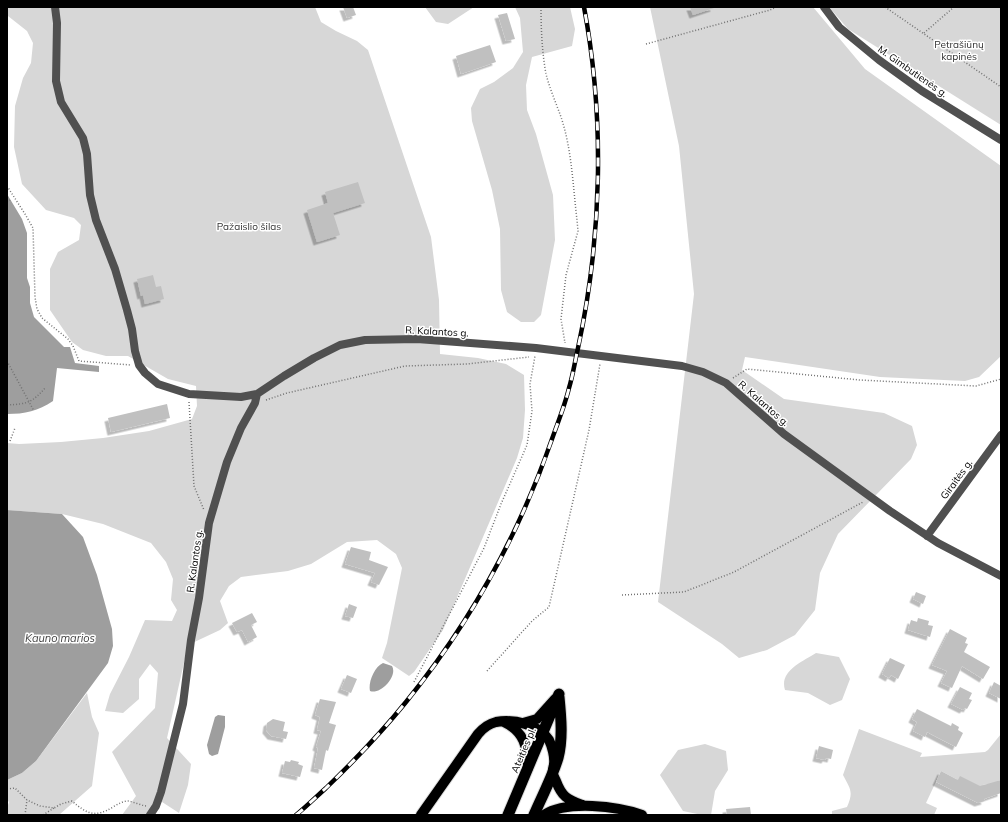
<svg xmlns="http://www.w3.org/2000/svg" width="1008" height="822" font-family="Mulish,sans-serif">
<defs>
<filter id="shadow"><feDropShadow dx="-3.5" dy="3.5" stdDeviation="0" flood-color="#0004"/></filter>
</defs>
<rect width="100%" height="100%" fill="#fff"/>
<path fill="#d7d7d7" d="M7 7H315L321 22 336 31 357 41 368 50 431 237 439 300 440 354 478 358 506 364 524 375 525 410 523 438 517 458 443 630 414 672 409 676 382 658 387 643 402 568 396 554 377 540 347 542 311 564 288 571 241 577 229 586 220 601 228 623 220 630 188 645 167 738 191 764 188 785 179 813 159 800 155 815H122L136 796 112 752 155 708 158 673 150 664 139 679V699L123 713 105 711 110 694 129 657 145 620 172 621 177 610 171 600 173 579 166 562 151 543 103 524 62 514 7 510V443L19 444 61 442 103 438 149 431 192 419 197 406 196 386 168 379 128 356H106L83 350 72 342 50 310V269L58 252 79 240 81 225 74 218 46 210 22 184 14 147 15 106 23 78 31 63 33 43 27 31 8 16Z
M425 7H474L448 24 436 22Z
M515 7H570L575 29 572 46 532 57 526 85 527 110 536 134 553 195 555 240 541 315 534 322H521L507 312 501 290 500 229 492 190 472 121 471 108 480 89 494 82 513 68 523 52 520 18Z
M650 7H813L865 69 1001 166V356L979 377 965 381 880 377 745 357 742 370 784 399 884 413 912 426 917 445 911 459 838 534 820 573 815 610 795 635 767 650 739 658 722 644 658 602 694 294 679 146Z
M829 7H1001V125L848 29Z
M816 653 839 657 850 679 842 700 830 705 808 693 785 690C779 671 802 662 816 653Z
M87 693 92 717 99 733 92 786 59 815H7V808L9 802 7 800V780L22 773 36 761Z
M859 729 922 753 920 757 985 752 988 750 1001 734V780L998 781V782L989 785 988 784 983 785 984 788 958 780 941 771 926 803 937 808 934 815H832V811L847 807C854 791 850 789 843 775Z
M705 744 726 751 728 770 715 791 711 815H702L683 811 660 775 678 750Z"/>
<path fill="#9e9e9e" d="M7 194 22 219 27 233V278L30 287V303L34 317 64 347H70L75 363 99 366V372L57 368 53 401C38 411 25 414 7 414Z
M7 510 62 514 83 537 97 575 112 629 113 646 108 663 36 761 22 773 7 780Z
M383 663 392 666C398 676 381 695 370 691 368 683 374 667 383 663Z
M218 715 225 716V727L218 754 212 756 209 754 207 745 215 717Z"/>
<path fill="#c0c0c0" filter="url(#shadow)" d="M343 7H353L356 15 347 18Z
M690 7H714V8L693 15Z
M507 13 515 39 506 41 498 15Z
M490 45 496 62 461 74 456 56Z
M358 182 365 203 333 213 340 235 317 242 307 210 328 203 325 192Z
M153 275 156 287 161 286 164 299 145 304 143 295 141 296 137 279Z
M167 404 170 418 111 432 108 418Z
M351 547 371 552 369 560 388 567 379 585 371 582 375 573 345 564Z
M916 592 926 596 923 604 913 599Z
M349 604 357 607 353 618 345 616Z
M252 613 257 622 251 625 257 637 248 642 242 630 237 632 232 623Z
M918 618 929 621 928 625 933 626 930 637 908 630 911 620 917 622Z
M950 629 967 638 965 643 968 644 964 652 990 667 983 679 962 666 952 688 941 683 947 671 932 665Z
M890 658 905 665 898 679 891 675 889 678 882 674Z
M347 675 357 679 351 693 341 689Z
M994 682 1001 686V699L989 693Z
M960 687 972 693 969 699 972 700 967 709 965 708 963 710 951 704Z
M320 699 336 702 329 723 336 725 328 751 326 750 322 770 314 768 318 748 316 747 321 731 317 730 320 717 315 715Z
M917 709 951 726 952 723 959 727 958 730 963 733 956 747 927 732 925 737 913 731 917 722 912 719Z
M273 719 285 722 283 731 288 732 286 739 271 736 266 730 267 723Z
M819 746 833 750 831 759 826 758 825 760 816 758Z
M291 760 299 762 298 764 303 766 300 777 282 773 285 761 290 762Z
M941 771 958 780 960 776 980 786 1001 780V793L984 799 985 801 978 803 936 782Z
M750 807 751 815H727L726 809Z"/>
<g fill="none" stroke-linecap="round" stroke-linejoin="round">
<defs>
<path id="primary" d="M504 722C525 732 527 747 528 768
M523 723 537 719 555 699
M421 815 478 734C483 728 488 724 496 722 513 719 539 724 549 740 552 746 555 757 554 764 554 766 552 770 553 773 553 775 555 779 556 781 562 797 567 799 582 805
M544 815C567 800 617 806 642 815"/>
<path id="trunk" d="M508 815 559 694
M534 815C542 796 552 778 558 758 563 739 561 717 559 697"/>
</defs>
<use href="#primary" stroke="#dbdbdb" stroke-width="12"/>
<use href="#trunk" stroke="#dbdbdb" stroke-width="13"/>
<path stroke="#727272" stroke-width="1.5" stroke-dasharray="1 2" stroke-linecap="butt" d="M541 7C541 29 542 52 546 74 550 90 557 105 562 120 572 152 573 187 577 220L578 231 566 275 561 319 565 343
M885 7 1001 87
M924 33 954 7
M646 44 770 10 776 7
M7 118H8
M7 186 25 214 33 228 35 297 37 309 42 318 68 339 73 346 79 361 131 365
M7 202 10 200
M7 361 34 411
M733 378 747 369 860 380 976 386 1001 379
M266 400 287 393 405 366 467 364 529 357
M189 402 194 486 204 510
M7 405C27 404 32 403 46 387
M7 441H10L15 428
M622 595 684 592 734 572 863 502
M487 671 532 621 549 607 589 430 600 364
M414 682 484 548 501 504 527 445 532 411 530 384 535 356
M7 789 15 788 27 800 40 806 54 808 61 804 72 801C87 814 95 818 113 807 118 804 123 801 128 801 134 802 140 805 146 806
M25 815 27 800
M43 815 54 808"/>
<path stroke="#505050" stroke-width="8" d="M55 7 57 23 56 81 61 102 83 138 87 154 90 195 96 220 115 269 127 310 132 329 135 351 139 365 145 373 158 384 189 394 241 397 257 394 284 376 314 358 340 345 365 340 417 339 536 348 682 366 703 372 726 383 784 434 890 511 938 543 1001 576
M824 7 839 27 879 60 922 91 1001 140
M927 536 1001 435
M150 815 156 806 161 792 183 704 191 640 199 598 209 523 227 462 241 428 255 403 257 394"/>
<use href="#primary" stroke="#000" stroke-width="10"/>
<use href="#trunk" stroke="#000" stroke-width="11"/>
<defs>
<path id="rail" d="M296 815C306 807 316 797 326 788 354 761 381 733 406 702 471 622 518 537 552 439 558 422 565 405 569 388 573 375 575 361 578 348 602 237 605 119 584 7"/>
</defs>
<use href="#rail" stroke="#000" stroke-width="4.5"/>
<use href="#rail" stroke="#fff" stroke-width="3" stroke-dasharray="9" stroke-linecap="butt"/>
</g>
<g text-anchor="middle" stroke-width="3" stroke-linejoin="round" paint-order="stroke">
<g font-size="10" fill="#2e2e2e" stroke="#fff">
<text x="959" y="48">Petrašiūnų<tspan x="959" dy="12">kapinės</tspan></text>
<text x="249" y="230">Pažaislio šilas</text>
</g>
<g font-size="10" fill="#000" stroke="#fff">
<text transform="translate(913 71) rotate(35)" y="4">M. Gimbutienės g.</text>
<text transform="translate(437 331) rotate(3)" y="4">R. Kalantos g.</text>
<text transform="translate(764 403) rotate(41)" y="4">R. Kalantos g.</text>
<text transform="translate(956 479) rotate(-54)" y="4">Giraitės g.</text>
<text transform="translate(194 561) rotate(-82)" y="4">R. Kalantos g.</text>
<text transform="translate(523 750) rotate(-67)" y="4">Ateities pl.</text>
</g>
<g font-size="11" font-style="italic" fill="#3f3f3f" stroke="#fff">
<text x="60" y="642">Kauno marios</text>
</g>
</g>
<rect width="1008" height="822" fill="none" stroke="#000000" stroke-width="16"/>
</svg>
